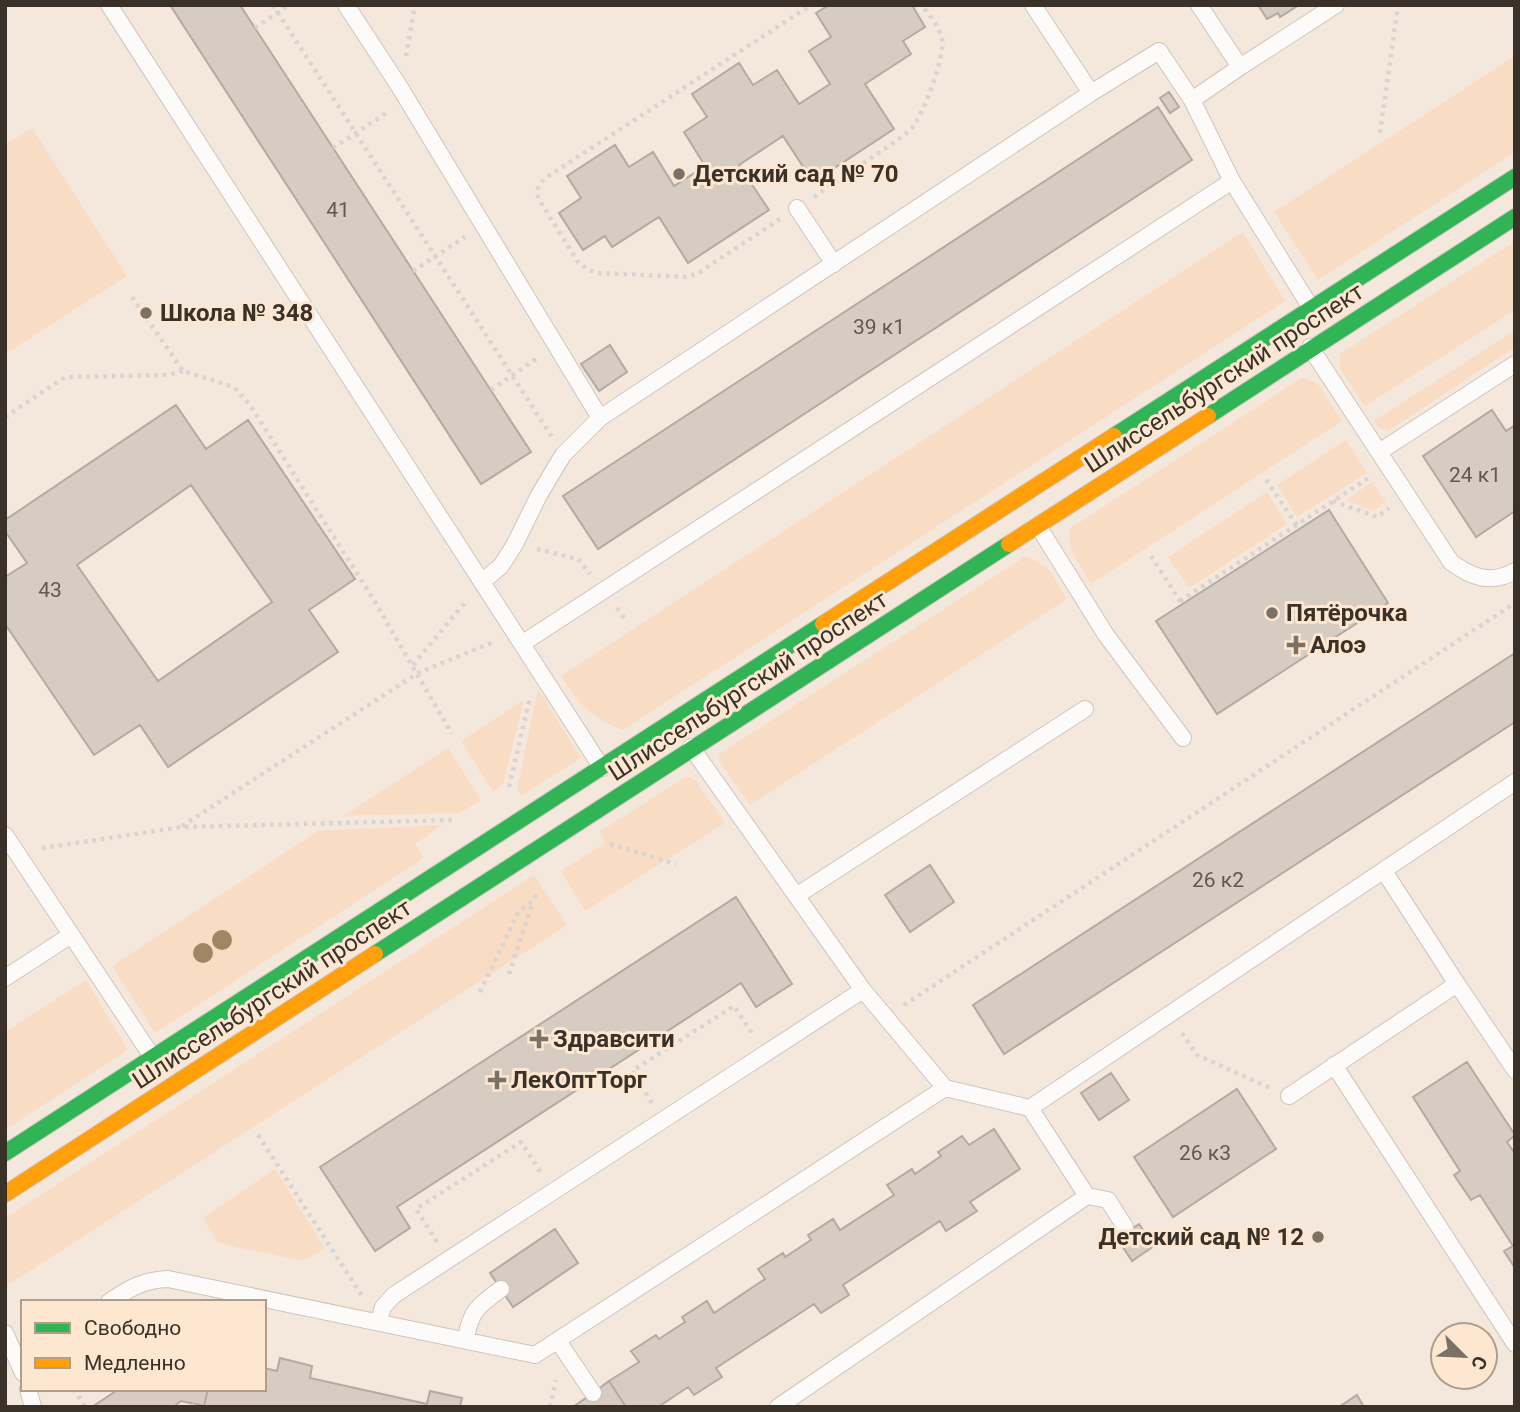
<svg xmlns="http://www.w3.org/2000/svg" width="1520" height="1412" font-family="Roboto,sans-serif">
<rect width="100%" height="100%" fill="#f4e7dc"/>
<path fill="#f8ddc4" d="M1515 56V152L1318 280 1274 212Z
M32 128 127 276 5 354V145Z
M1243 232 1285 301 623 730C591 718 579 705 561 676Z
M1515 241V310L1365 406 1340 369V354Z
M1515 330V347L1388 431 1378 427 1374 421Z
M1303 377 1318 384 1342 421 1091 584 1071 551 1069 529Z
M1346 440 1367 473 1297 517 1277 485Z
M1372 482 1386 502 1373 511 1346 500Z
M1267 492 1287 524 1189 588 1168 557Z
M1026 556 1047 567 1067 599 750 805 721 764 719 754Z
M538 689 581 758 521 796 517 788Z
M524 700 503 784 493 792 461 741Z
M448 748 481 800 460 813 343 816Z
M687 776 696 781 725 823 585 911 561 871 605 843 599 832Z
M442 825 415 844 424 858 155 1033 112 966 318 831Z
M534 875 567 925 5 1287V1218Z
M86 980 128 1050 5 1130V1032Z
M275 1169 325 1248 304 1261 218 1243 203 1218Z"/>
<path fill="#d6ccc2" stroke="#b4aaa2" stroke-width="2" fill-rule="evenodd" d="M170 5H240L531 452 481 484Z
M829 5H912L925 27 903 41 911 54 865 84 894 129 813 182 783 136 739 165 769 210 688 263 659 217 612 247 605 236 583 250 559 213 581 198 567 176 615 145 629 167 653 152 674 186 705 166 684 132 707 117 692 94 739 63 753 85 777 70 799 104 830 84 809 51 831 37 816 13Z
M1258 5H1299L1280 17 1278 13 1267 19Z
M1169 92 1179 107 1170 113 1160 98Z
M1158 107 1192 160 598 549 563 496Z
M610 345 627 372 599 391 581 364Z
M176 405 206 449 248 420 355 579 309 610 338 652 168 767 140 725 94 755 5 624V577L27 563 5 531V520ZM191 485 272 602 158 681 77 565Z
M1492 410 1506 431 1515 425V511L1476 537 1423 456Z
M1329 510 1388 603 1217 714 1156 621Z
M1515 653V722L1004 1054 973 1005Z
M930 865 954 902 910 932 885 895Z
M736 897 792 984 756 1007 741 983 726 993 397 1207 410 1228 375 1251 320 1167Z
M1467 1062 1515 1135 1507 1142 1515 1154V1268L1504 1251 1513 1246 1480 1195 1471 1200 1454 1175 1460 1171 1413 1097Z
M1111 1073 1129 1100 1099 1120 1081 1093Z
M1237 1089 1276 1149 1173 1217 1134 1157Z
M994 1129 1020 1169 970 1202 977 1211 946 1231 940 1221 843 1285 849 1295 821 1313 814 1304 716 1368 722 1377 694 1395 688 1387 658 1407H626L609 1381 639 1362 631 1351 656 1335 659 1339 685 1322 682 1317 707 1301 714 1313 765 1279 758 1269 783 1253 785 1257 811 1240 808 1235 833 1219 840 1230 894 1195 887 1185 912 1169 915 1174 941 1156 938 1152 962 1136 969 1145Z
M1139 1224 1154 1246 1132 1261 1117 1238Z
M555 1229 578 1263 513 1307 490 1273Z
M280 1358 312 1366 310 1378 427 1404 430 1391 462 1398 460 1407 204 1406 208 1389H264V1368L277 1371Z
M609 1381 626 1407H573L593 1393Z
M119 1389H208L204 1406 181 1401 173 1407H92Z
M1357 1395 1364 1407H1339Z"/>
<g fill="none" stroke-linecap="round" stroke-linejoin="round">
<defs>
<path id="lane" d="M109 5 602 768
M346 5 399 86 600 418 563 455 539 495 515 544 501 566 483 581
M1033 5 1091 93
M1199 5 1240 67 1336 5
M1240 67 1192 100 1232 181 1313 311
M797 208 834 264
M1310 347 1451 562C1471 577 1491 585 1515 571
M600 418 1091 93 1159 51 1192 100
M1379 452 1515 364
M1038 526 1106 635 1183 738
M523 643 1232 181
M691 747 863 990 945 1088 1030 1108 1515 782
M5 835 153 1058
M796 896 1085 709
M5 978 71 935
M1457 984 1515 1070
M1334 1065 1515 1344
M1289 1096 1457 984 1384 871
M1087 1196 1108 1200 1125 1227
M109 1302C130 1288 143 1280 168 1279L535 1355 945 1088
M379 1321 383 1307 394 1295 863 990
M5 1333 23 1373
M466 1339C470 1311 479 1305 501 1289
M558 1341 593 1393
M28 1389 33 1407
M778 1407 1087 1196 1030 1108"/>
<path id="fast" d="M1208 416 1515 217
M1114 436 1515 177
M375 954 1009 544
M5 1153 823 624"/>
<path id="slow" d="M1009 544 1208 416
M823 624 1114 436
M5 1194 375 954"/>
</defs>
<use href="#lane" stroke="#cfc5bc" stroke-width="18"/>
<use href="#fast" stroke="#cfc5bc" stroke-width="18"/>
<use href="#slow" stroke="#cfc5bc" stroke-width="18"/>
<path stroke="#d9d4d1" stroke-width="4.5" stroke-dasharray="3.5 5" stroke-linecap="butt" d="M273 5 552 437
M255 28 289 5
M406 56 415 5
M1380 133 1398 5
M333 148 388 112
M814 197 899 139C903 136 908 132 912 128 924 113 945 57 942 39 940 27 929 15 922 5
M780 219 700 272 688 277 597 273 587 269 578 262 538 198V188L544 179 811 5
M413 271 465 237
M132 297 183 371 234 387 250 405 372 597 452 734
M491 390 539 357
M5 417 65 377 167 375 183 371
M1266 480 1297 525
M1333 501 1377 517 1389 508
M537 549 578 559 590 574
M1151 556 1182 604
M1180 601 1370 477
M617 608 627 622
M413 665 467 600
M509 787 530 697
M182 826 418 673 493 642
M610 844 676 864
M42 848 182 827 454 820
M509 974 533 901
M480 992 519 911 533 901 538 891
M904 1005 1515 603
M1182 1033 1197 1055 1270 1088
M652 1103 632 1071 734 1006 753 1035
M258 1135 362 1296
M437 1242 416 1209 521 1142 541 1173
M74 1389 85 1407
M193 1407 194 1404
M550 1407 556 1380"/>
<use href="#lane" stroke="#fdfbfa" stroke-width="16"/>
<use href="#fast" stroke="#30b455" stroke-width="16"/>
<use href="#slow" stroke="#ff9f0a" stroke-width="16"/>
</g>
<g fill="#a28664">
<circle cx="222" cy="940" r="10"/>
<circle cx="203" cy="953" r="10"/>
</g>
<g fill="#7b7167" stroke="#fee7d1" stroke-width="2.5">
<circle cx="679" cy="174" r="7"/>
<circle cx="146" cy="313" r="7"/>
<circle cx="1272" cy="613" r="7"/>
<path d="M1292.5 634.5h7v7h7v7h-7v7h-7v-7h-7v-7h7z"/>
<path d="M535.5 1028.5h7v7h7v7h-7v7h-7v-7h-7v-7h7z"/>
<path d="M493.5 1069.5h7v7h7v7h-7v7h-7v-7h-7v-7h7z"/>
<circle cx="1318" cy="1237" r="7"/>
</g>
<g text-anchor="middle" stroke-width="6" stroke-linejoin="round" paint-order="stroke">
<g font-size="21" fill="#61584e">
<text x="338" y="217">41</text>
<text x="879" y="334">39 к1</text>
<text x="1475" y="482">24 к1</text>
<text x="50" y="597">43</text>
<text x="1218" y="887">26 к2</text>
<text x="1205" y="1160">26 к3</text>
</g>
<g font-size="24" font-weight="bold" fill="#3a3128" stroke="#fee7d1" text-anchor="start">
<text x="693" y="182">Детский сад № 70</text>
<text x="160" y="321">Школа № 348</text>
<text x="1286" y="621">Пятёрочка</text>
<text x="1310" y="653">Алоэ</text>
<text x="553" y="1047">Здравсити</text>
<text x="511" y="1088">ЛекОптТорг</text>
<text x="1304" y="1245" text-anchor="end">Детский сад № 12</text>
</g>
<g font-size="24" fill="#3a3128" stroke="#fee7d1">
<text transform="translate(1224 378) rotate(-33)" y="8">Шлиссельбургский проспект</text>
<text transform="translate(748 686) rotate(-33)" y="8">Шлиссельбургский проспект</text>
<text transform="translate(272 994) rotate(-33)" y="8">Шлиссельбургский проспект</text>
</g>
</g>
<rect width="1520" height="1412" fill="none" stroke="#3a3128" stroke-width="14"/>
<rect x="21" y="1300" width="245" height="91" fill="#fee7d1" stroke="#b09e8d" stroke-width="2"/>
<rect x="35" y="1323" width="35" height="10" fill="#30b455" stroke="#b09e8d" stroke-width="2"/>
<text x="84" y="1335" font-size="21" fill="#3a3128">Свободно</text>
<rect x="35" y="1358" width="35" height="10" fill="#ff9f0a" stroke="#b09e8d" stroke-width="2"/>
<text x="84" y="1370" font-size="21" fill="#3a3128">Медленно</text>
<g transform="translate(1464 1356) rotate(114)"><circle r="33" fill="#fee7d1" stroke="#b09e8d" stroke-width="2"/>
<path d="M0-5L12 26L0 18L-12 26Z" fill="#7b7167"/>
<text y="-10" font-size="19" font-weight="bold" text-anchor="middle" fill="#3a3128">С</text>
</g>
</svg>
